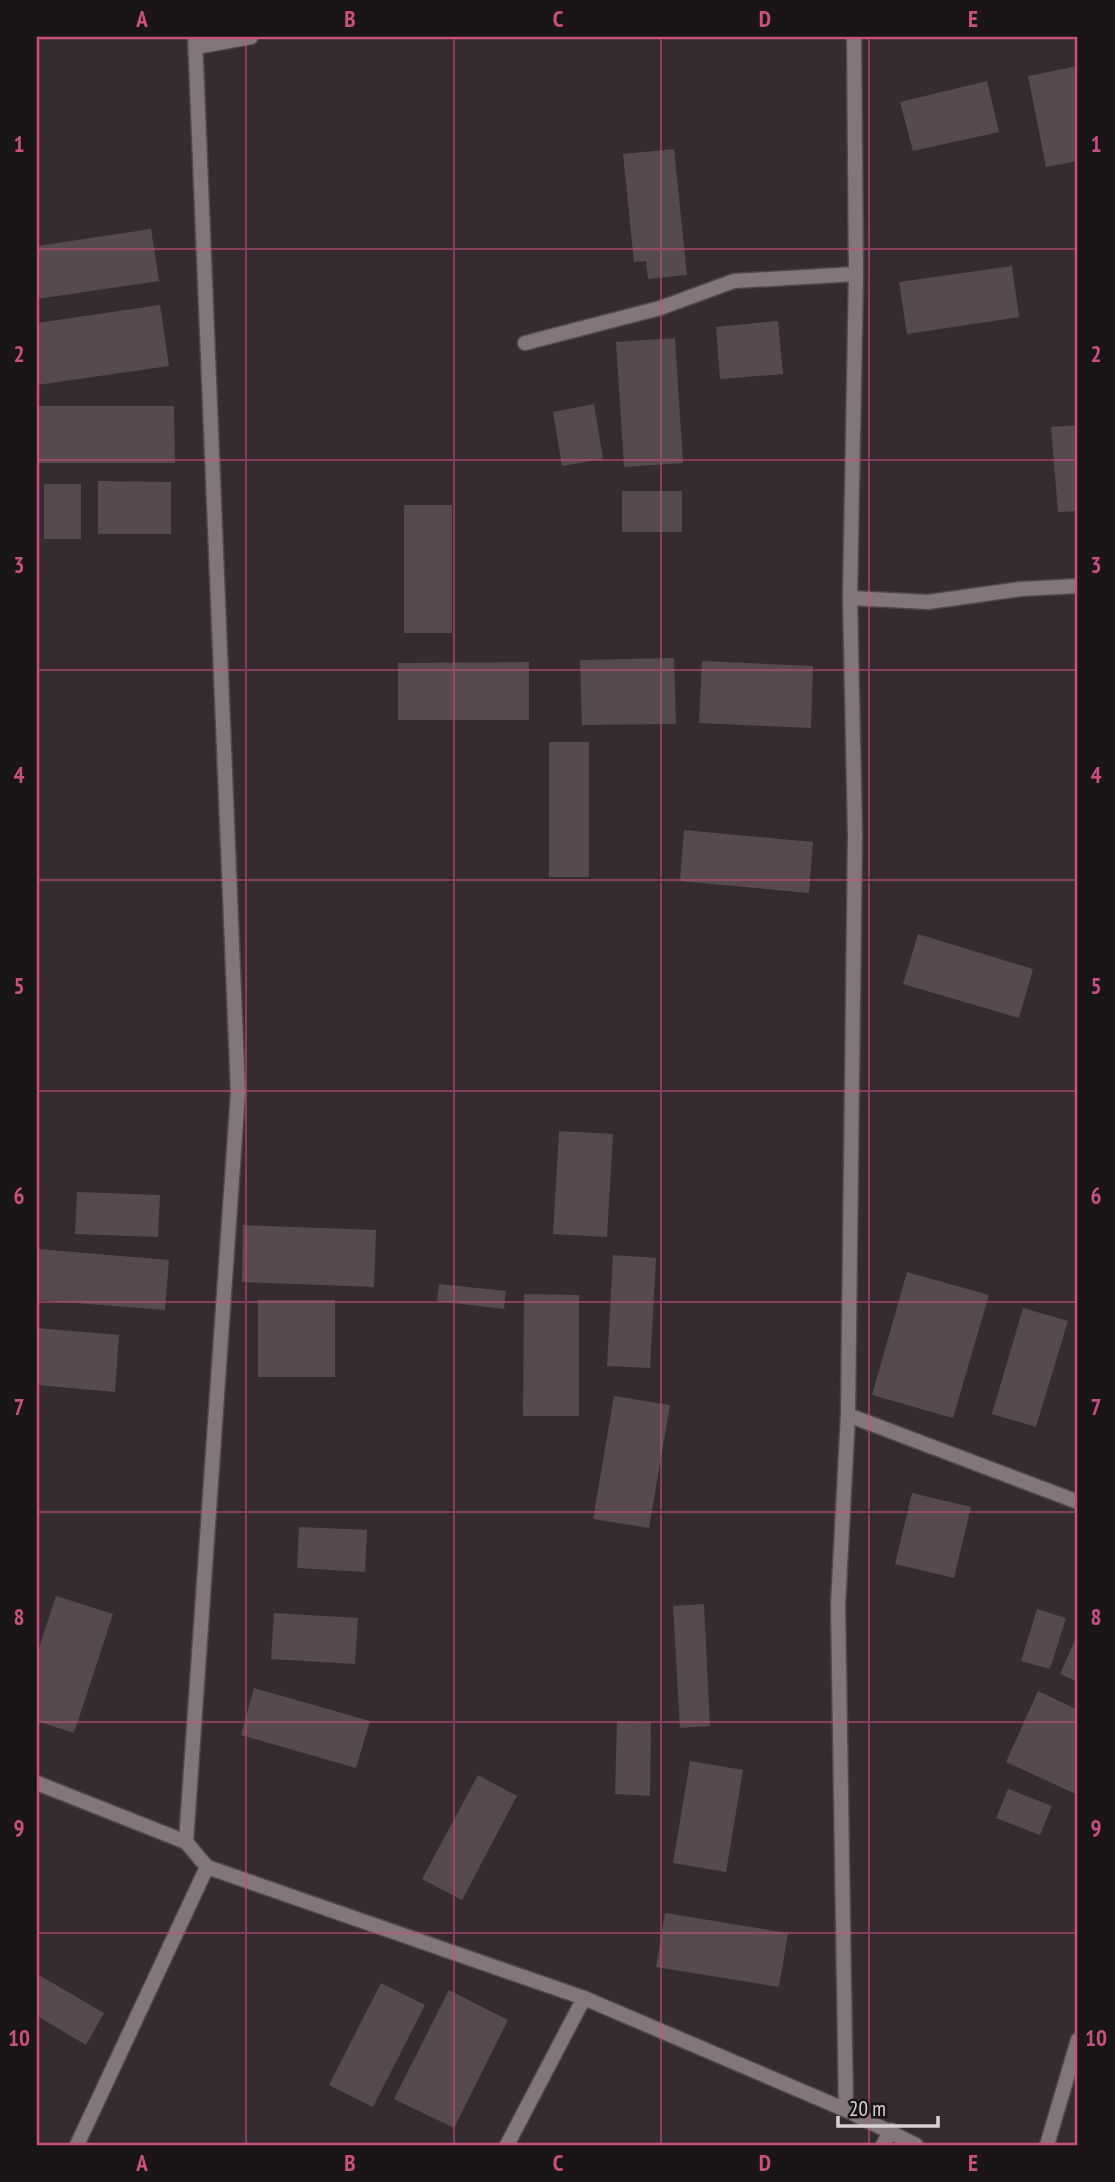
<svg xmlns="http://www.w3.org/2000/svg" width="1115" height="2182" font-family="'PT Sans Narrow',sans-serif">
<rect width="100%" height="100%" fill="#362b30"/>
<path fill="#564a4f" d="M1078 66V161L1046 167 1028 76Z
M987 81 999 132 913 151 900 102Z
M674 149 687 275 648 279 646 261 634 262 623 154Z
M151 229 159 281 37 299V246Z
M1012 266 1019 317 907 334 899 282Z
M160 305 169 366 37 385V323Z
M778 321 783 374 720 379 716 327Z
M675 338 683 463 624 467 616 342Z
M594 404 603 459 562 466 553 412Z
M37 406H174L175 463H37Z
M1078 425V511L1058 512 1051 427Z
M98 481 171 482V534H98Z
M44 484H81V539H44Z
M622 491H682V532H622Z
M404 505H452V633H404Z
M674 658 676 724 582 725 580 660Z
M702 661 813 666 811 728 699 723Z
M529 662V720H398V663Z
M549 742H589V877H549Z
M684 830 813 842 809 893 680 881Z
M918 934 1033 969 1019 1018 903 984Z
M559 1131 613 1134 607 1237 553 1234Z
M77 1192 160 1195 158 1237 75 1234Z
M243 1225 376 1230 374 1287 242 1282Z
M37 1249 169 1260 165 1310 37 1300Z
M613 1255 656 1258 650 1368 607 1366Z
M907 1272 989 1295 953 1418 872 1395Z
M439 1284 506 1291 504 1309 437 1301Z
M524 1294 579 1295V1416H523Z
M258 1300H335V1377H258Z
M1023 1308 1068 1321 1036 1427 992 1414Z
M37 1328 119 1335 115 1392 37 1385Z
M614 1396 670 1405 649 1528 593 1519Z
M912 1493 971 1507 954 1578 895 1564Z
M299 1527 367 1530 365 1572 297 1568Z
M56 1596 113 1614 74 1733 37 1721V1654Z
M704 1604 710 1726 680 1728 673 1606Z
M1037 1609 1066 1618 1050 1669 1021 1661Z
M274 1613 358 1618 355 1664 271 1659Z
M1078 1633V1682L1060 1674Z
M254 1688 370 1721 356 1768 241 1735Z
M1038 1691 1078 1710V1795L1006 1762Z
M617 1721 651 1722 650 1796 615 1794Z
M690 1761 743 1770 726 1872 673 1863Z
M478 1775 517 1796 462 1900 422 1879Z
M1008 1789 1052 1806 1040 1835 996 1818Z
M665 1913 788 1933 779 1987 656 1967Z
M37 1974 104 2013 86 2045 37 2016Z
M381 1983 425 2005 373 2107 329 2085Z
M449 1990 508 2020 454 2128 394 2099Z"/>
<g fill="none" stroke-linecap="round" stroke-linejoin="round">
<defs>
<path id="service" d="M525 343 660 308 734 281 856 274
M850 598 928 602 1021 589 1078 586"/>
<path id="minor" d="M196 47 251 37
M848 1415 1078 1502
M37 1783 186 1842 207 1867 584 1998 846 2110 916 2145
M186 1842 238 1092 195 37
M846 2110 838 1605 848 1415 855 834 850 598 856 274 854 37
M77 2145 207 1867
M507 2145 584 1998
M883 2145 891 2130
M1047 2145 1078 2040"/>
</defs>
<use href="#service" stroke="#51484d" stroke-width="17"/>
<use href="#minor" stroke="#51484d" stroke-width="17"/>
<use href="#service" stroke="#83767b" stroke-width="14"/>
<use href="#minor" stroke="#83767b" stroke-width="14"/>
</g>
<path fill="none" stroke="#c9507f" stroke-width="2" stroke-opacity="0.55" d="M246 37V2145M454 37V2145M661 37V2145M869 37V2145M37 249H1078M37 460H1078M37 670H1078M37 880H1078M37 1091H1078M37 1302H1078M37 1512H1078M37 1722H1078M37 1933H1078"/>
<rect width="1115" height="2182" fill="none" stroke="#1a1517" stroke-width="77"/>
<path d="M838 2116v10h100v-10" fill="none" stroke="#d8d1d4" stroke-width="3.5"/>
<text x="849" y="2116" font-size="21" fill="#d8d1d4" stroke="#1a1517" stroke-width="5" paint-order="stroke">20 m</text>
<rect x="38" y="38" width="1038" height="2106" fill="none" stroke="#c9507f" stroke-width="2.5"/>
<g font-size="23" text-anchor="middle" font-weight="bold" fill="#c9507f">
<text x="142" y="27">A</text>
<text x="350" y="27">B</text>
<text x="558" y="27">C</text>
<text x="765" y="27">D</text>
<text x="973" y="27">E</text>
<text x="19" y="152">1</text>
<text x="1096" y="152">1</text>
<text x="19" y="362">2</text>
<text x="1096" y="362">2</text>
<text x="19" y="573">3</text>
<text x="1096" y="573">3</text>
<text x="19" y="783">4</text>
<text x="1096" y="783">4</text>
<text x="19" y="994">5</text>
<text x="1096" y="994">5</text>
<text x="19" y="1204">6</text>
<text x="1096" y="1204">6</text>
<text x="19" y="1415">7</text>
<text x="1096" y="1415">7</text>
<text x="19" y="1625">8</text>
<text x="1096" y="1625">8</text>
<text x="19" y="1836">9</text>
<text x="1096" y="1836">9</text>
<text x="19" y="2046">10</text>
<text x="1096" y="2046">10</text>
<text x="142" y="2171">A</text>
<text x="350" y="2171">B</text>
<text x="558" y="2171">C</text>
<text x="765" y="2171">D</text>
<text x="973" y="2171">E</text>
</g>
</svg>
